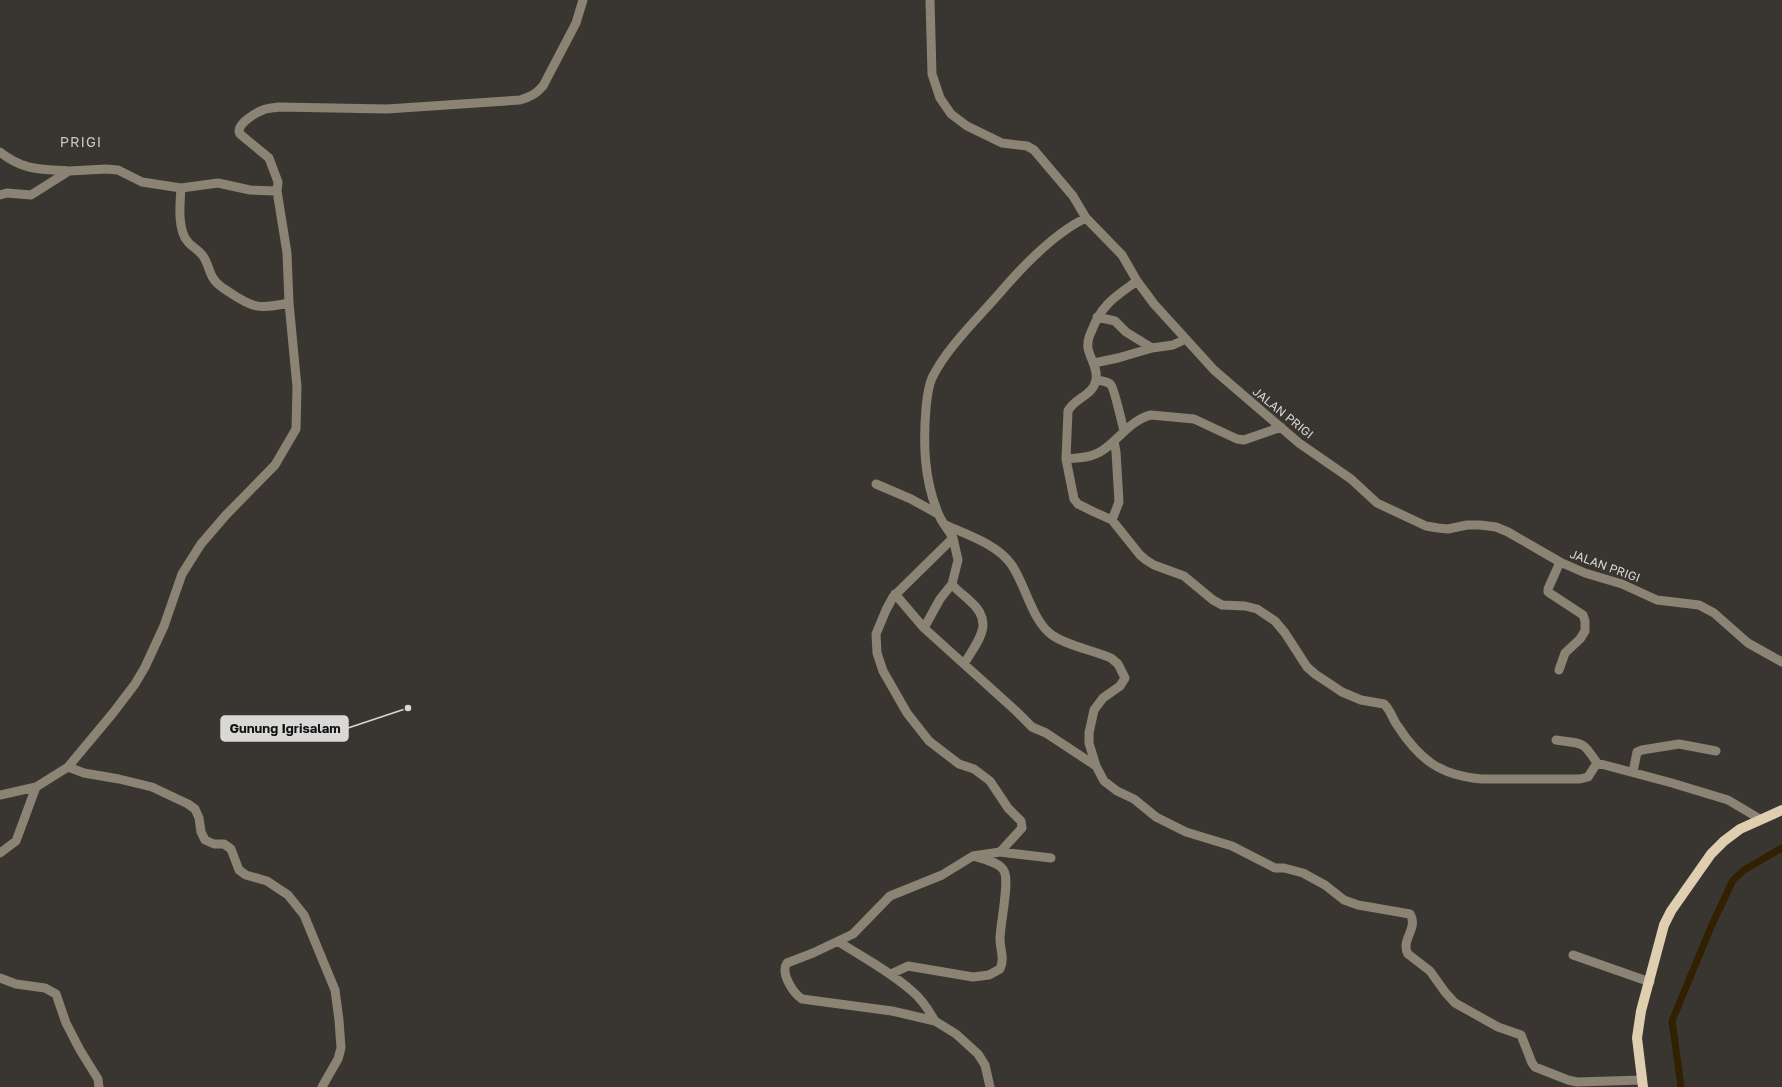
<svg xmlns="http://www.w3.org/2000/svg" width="1782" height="1087" font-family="'Golos Text',sans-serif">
<rect width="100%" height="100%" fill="#393632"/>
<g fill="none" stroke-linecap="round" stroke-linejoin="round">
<path stroke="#312101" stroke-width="7" d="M1681 1087 1672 1021 1711 927 1733 880 1744 870 1782 848"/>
<path stroke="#8b8374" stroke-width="9" d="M930 0 932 74 940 98 951 114 967 126 1002 143 1027 146 1034 150 1073 196 1086 218 1122 255 1137 281 1154 304 1214 370 1299 443 1351 479 1377 503 1426 526 1438 528 1448 529 1467 525H1480L1496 527 1508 532 1560 562 1585 573 1622 584 1657 600 1699 605 1714 613 1748 643 1782 662
M0 152C24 171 41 169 69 171
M181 188C180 203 177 230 188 242 192 247 199 250 203 256 208 263 209 272 213 278 217 285 223 288 229 292 254 309 260 309 289 303
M0 195 7 193 31 195 69 171 106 169 118 170 142 182 181 188 218 183 250 190 277 191 278 182 269 158 240 134 239 131C239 123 255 113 263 110 267 108 274 108 279 107L387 109 520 100C530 97 536 94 543 86L576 23 583 0
M1137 281C1115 297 1102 304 1092 330 1089 336 1087 341 1088 348 1090 359 1098 368 1096 380 1093 396 1074 398 1068 411L1066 459 1074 499 1078 504 1094 512 1112 520 1140 555 1146 560 1154 565 1184 576 1213 600 1222 605 1245 606 1257 609 1275 621 1285 633 1307 667 1315 674 1342 692 1361 700 1384 704C1390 709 1392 718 1397 725 1419 759 1440 776 1482 779H1580L1588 777 1597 763 1672 783 1728 800 1760 819
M1097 317 1115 321 1126 332 1152 348
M1094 363 1118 358 1152 348 1173 345 1186 339
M1096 380C1101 381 1108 381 1111 385 1114 388 1122 423 1124 431
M1066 459C1075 458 1085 458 1093 455 1113 449 1128 420 1151 415L1194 419 1237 439 1244 440 1281 427
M876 484 911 499 938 514
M1112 520 1119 502 1116 452 1114 441
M946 525C967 535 997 544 1011 564 1025 583 1032 621 1052 635 1067 646 1093 650 1111 658L1118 664 1125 678 1120 686 1103 698 1094 710 1089 733V743L1096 766 1104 781 1117 791 1134 799 1156 817 1186 832 1232 846 1275 868H1284L1303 873 1325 885 1344 900 1358 905 1410 914C1419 928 1400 940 1408 954L1430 971 1445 992 1455 1003 1498 1027 1521 1035 1532 1063 1535 1067 1568 1080 1577 1082 1642 1080
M953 538 958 560 952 584 940 599 924 628 1016 711 1032 727 1046 733 1096 766
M952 584C957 591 964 595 970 601 996 623 977 642 964 664
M895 594 924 628
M1559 670 1565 653 1580 639 1585 631V621L1583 615 1548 592V589L1560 562
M1556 740C1583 744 1582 740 1597 763
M68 767 84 773 119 779 152 787 188 804 195 809 199 818 201 832 205 840 214 844H224L231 849 239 870 246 875 267 881 288 895 304 915 335 990 339 1020 341 1048 338 1059 322 1087
M1633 772 1637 752 1642 750 1679 744 1716 751
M0 795 36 787 68 767 113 713 135 684 145 667 164 626 182 574 201 544 226 515 275 465 296 429 297 387 289 303 287 253 277 191
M1000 852 1051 858
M0 853 16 841 36 787
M839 942C864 958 891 972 913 992 923 1000 929 1011 935 1021
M1573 955 1650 982
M891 974 908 966 973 977 989 975 1000 969C1005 958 1000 950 1000 939 1000 924 1010 882 1004 871 1000 862 982 859 974 856
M0 978 16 984 45 988 56 994 66 1023 80 1050 98 1079 99 1087
M990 1087 985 1065 978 1054 956 1034 935 1021 892 1011 802 999C793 993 780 973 787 963L813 953 853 934 890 896 942 875 973 856 1000 852 1022 828 1021 821 1008 808 990 781 974 769 959 764 929 741 907 713 883 671 877 653 876 634 886 610 893 597 953 538C949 530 941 522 938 513 924 479 923 444 926 408 927 398 928 387 932 378 946 349 976 320 998 295 1021 268 1054 233 1086 218"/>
<path stroke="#dfceb0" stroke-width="10" d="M1643 1087 1637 1038 1641 1011 1664 925 1671 911 1711 854 1724 841 1740 829 1782 810"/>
</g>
<g text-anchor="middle" stroke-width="3" stroke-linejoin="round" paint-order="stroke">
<g font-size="12" fill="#dad8d6" stroke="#393632">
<text transform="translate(1283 413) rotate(39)" y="4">JALAN PRIGI</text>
<text transform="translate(1605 566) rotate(20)" y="4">JALAN PRIGI</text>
</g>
<g font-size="14" letter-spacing="1" fill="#cac7c2" stroke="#393632">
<text x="81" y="147">PRIGI</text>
</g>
</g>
<path fill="none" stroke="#dad8d6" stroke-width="1.5" d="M408 708L348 728"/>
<circle fill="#dad8d6" stroke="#393632" stroke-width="1.5" cx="408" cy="708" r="4"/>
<rect fill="#dad8d6" stroke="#dad8d6" stroke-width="1.5" x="221" y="716" width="127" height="25" rx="4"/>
<g font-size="13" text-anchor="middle" font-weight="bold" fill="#111">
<text x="285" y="733">Gunung Igrisalam</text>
</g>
</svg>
